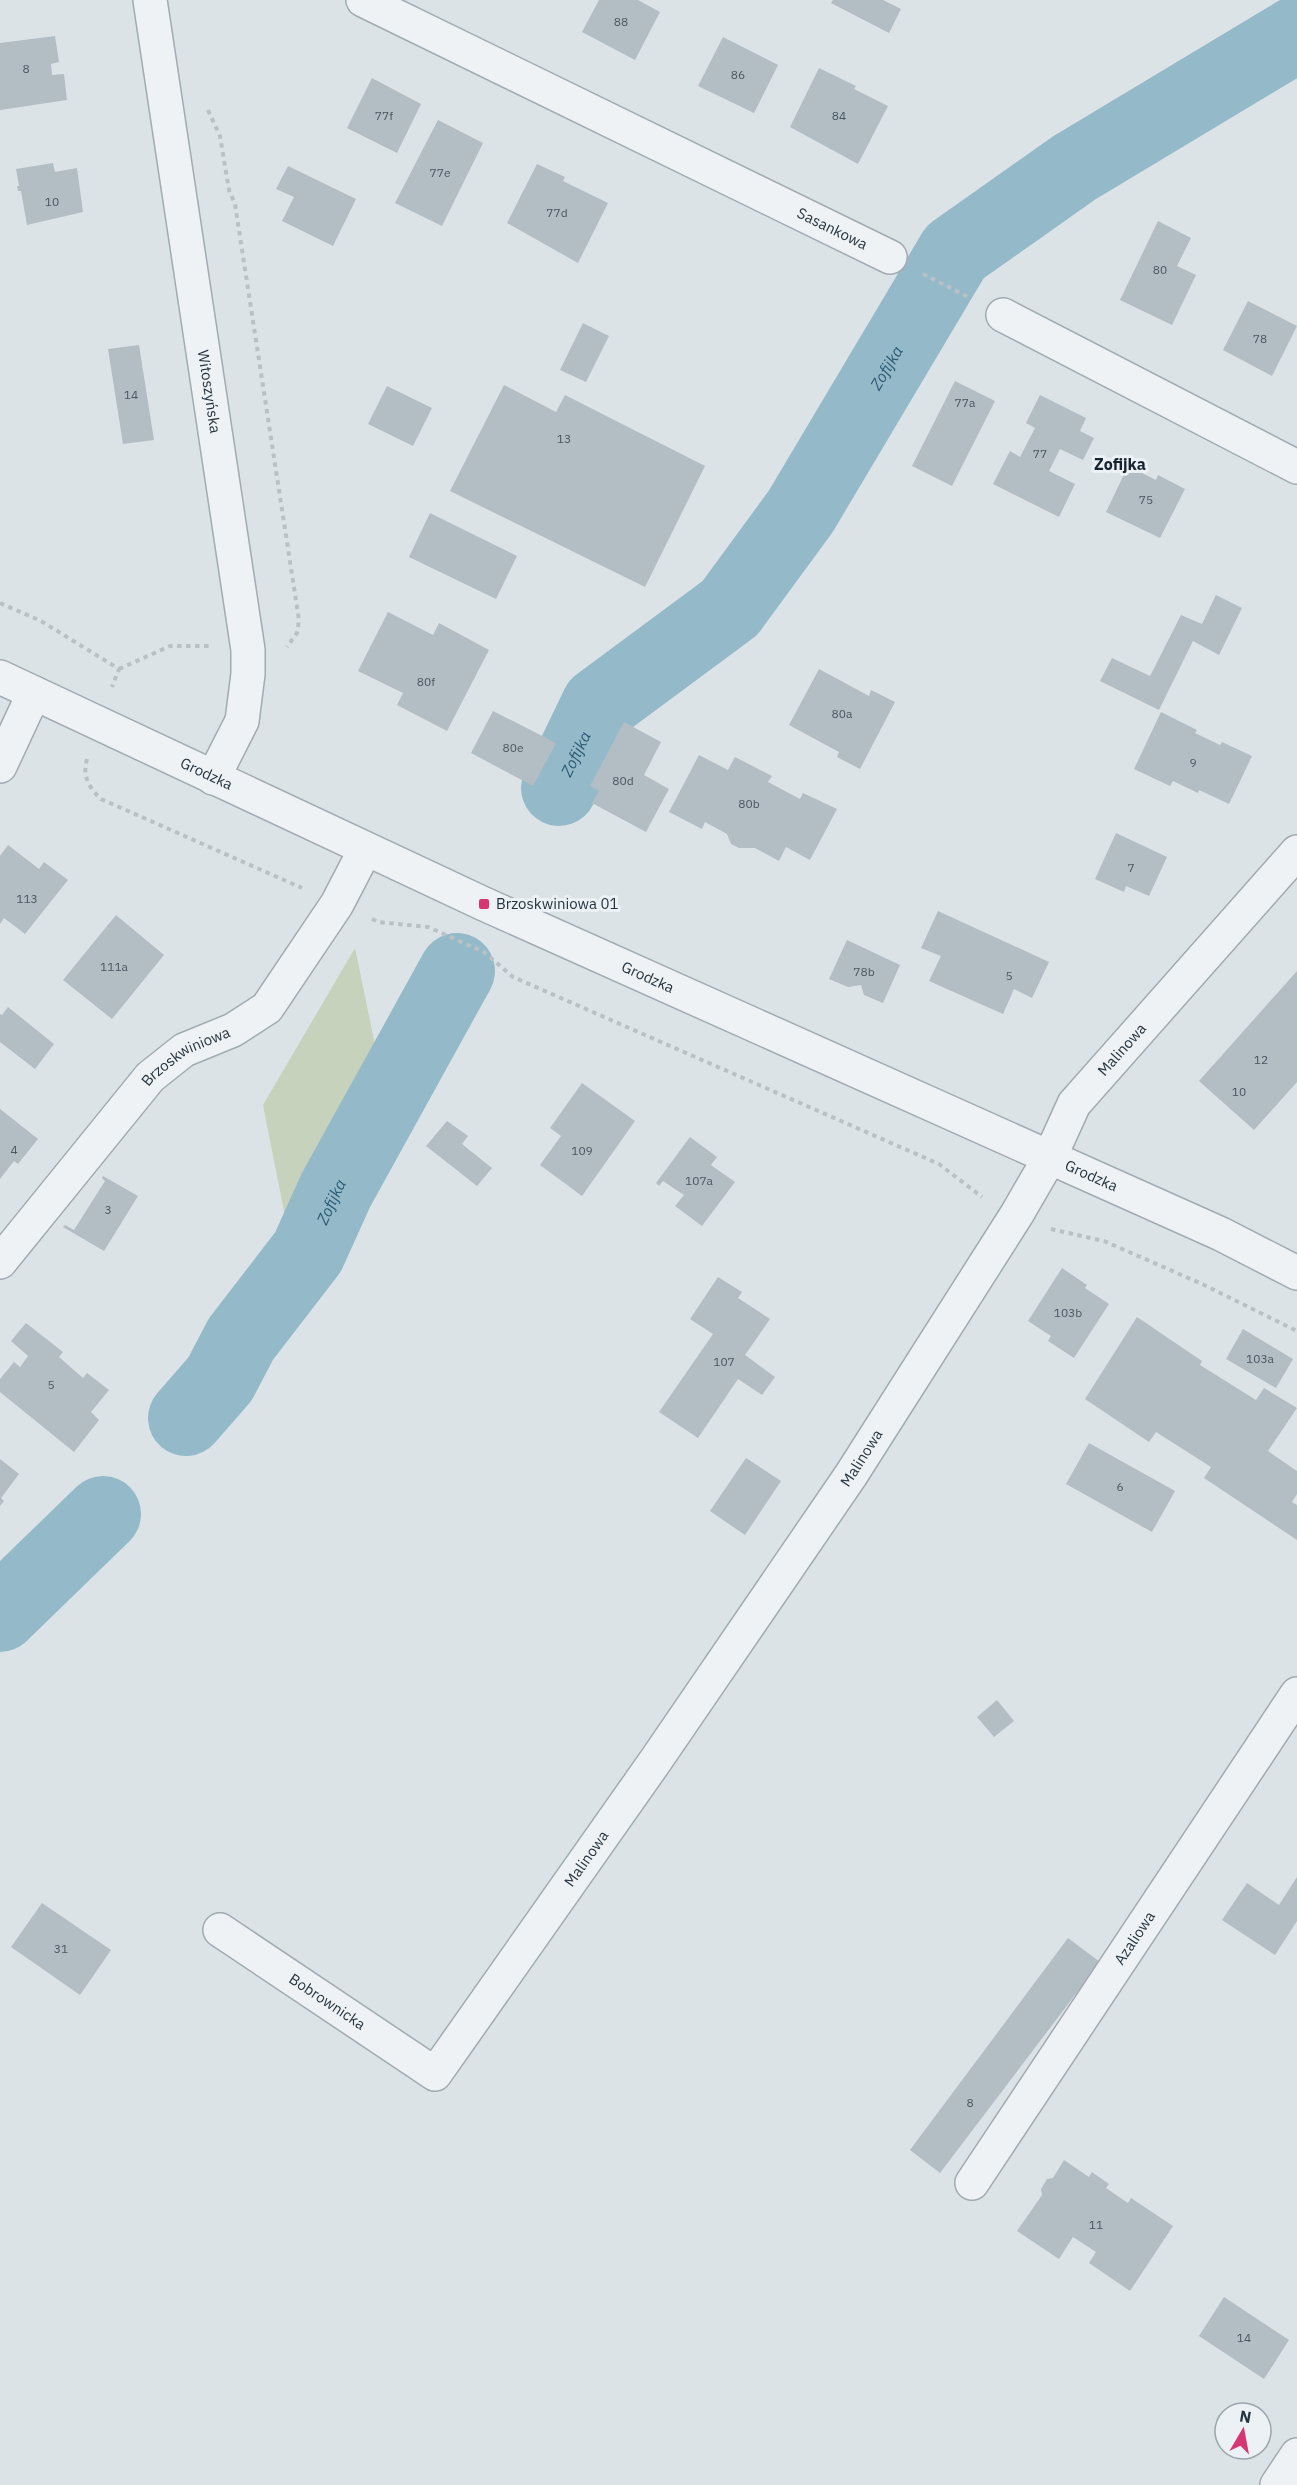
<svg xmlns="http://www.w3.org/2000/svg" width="1297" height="2485" font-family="'IBM Plex Sans',sans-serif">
<rect width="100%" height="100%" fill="#dce3e7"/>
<path fill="#c6d2bc" d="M355 948 375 1045 285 1216 263 1105Z"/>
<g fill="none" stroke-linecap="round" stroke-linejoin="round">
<g stroke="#94baca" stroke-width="76">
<path id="s1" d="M559 788 599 705 730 608 801 511 955 252 1074 168 1297 34"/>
<path id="s2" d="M186 1418 220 1379 241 1339 308 1252 336 1190 457 971"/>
<path d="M0 1614 103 1514"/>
</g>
</g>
<path fill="#b3bdc4" d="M599 0H638L660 12 635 60 582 32Z
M833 0H883L901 9 889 33 831 3Z
M55 36 59 62 51 64 52 75 64 74 67 100 0 110V43Z
M723 37 778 65 754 113 698 86Z
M819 68 856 86 854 89 888 106 858 164 790 127Z
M372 78 421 104 397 153 347 128Z
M438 120 483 143 442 226 395 203Z
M53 163 55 172 77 168 83 212 27 225 21 191H18L17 186H19L16 169Z
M537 164 565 177 563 181 608 203 578 263 507 223Z
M288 166 356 199 333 246 282 221 294 197 276 189Z
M1158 221 1191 238 1177 266 1196 275 1172 325 1120 300Z
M1248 301 1297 326 1272 376 1223 350Z
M583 323 609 336 586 382 560 370Z
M139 345 154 440 123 444 108 349Z
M955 381 995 401 952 486 912 466Z
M504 385 556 412 565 395 705 466 645 587 450 491Z
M387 386 432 408 413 446 368 424Z
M1040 395 1086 418 1080 431 1094 438 1083 460 1060 449 1049 471 1075 484 1059 517 993 484 1010 451 1020 457 1035 428 1026 423Z
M1128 466 1156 480 1158 475 1185 489 1160 538 1106 512Z
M430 513 517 556 496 599 409 557Z
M1216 595 1242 608 1219 655 1193 641 1159 710 1100 681 1112 658 1150 676 1181 615 1202 624Z
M388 612 433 635 439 623 489 650 447 731 397 705 403 693 358 671Z
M819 669 869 696 871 690 895 702 860 769 837 757 839 752 789 725Z
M493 711 556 743 533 786 471 753Z
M1161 712 1197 730 1195 733 1220 745 1222 742 1252 756 1229 804 1199 790 1198 793 1173 781 1170 786 1134 769Z
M624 722 661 742 644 775 669 789 646 832 592 803 599 791 590 786Z
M699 755 728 770 735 757 772 776 768 782 800 799 803 793 837 809 810 860 786 847 779 861 755 848H739L731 844 727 834 705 822 702 829 669 812Z
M1116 833 1167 857 1149 896 1126 886 1124 892 1095 879Z
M8 845 39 869 44 862 68 880 25 934 4 918 0 924V856Z
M938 911 1049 962 1032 998 1014 989 1003 1014 929 981 941 956 921 948Z
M116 915 164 955 112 1019 63 980Z
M847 940 900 965 883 1003 864 995 861 985 848 987 829 979Z
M1297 971V1082L1254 1130 1199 1081Z
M8 1007 54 1044 35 1069 0 1042V1014L2 1015Z
M582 1083 635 1121 582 1196 540 1165 561 1136 550 1128Z
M0 1109 38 1139 18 1164 14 1161 0 1179Z
M447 1121 468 1136 462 1144 492 1168 477 1186 426 1146Z
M690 1137 717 1157 711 1165 735 1182 702 1226 675 1206 684 1195 663 1181 659 1186 656 1183Z
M103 1176 138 1196 104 1251 63 1227 65 1225 74 1230 105 1181 102 1178Z
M1062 1268 1087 1285 1085 1288 1109 1304 1074 1358 1048 1341 1051 1336 1028 1321Z
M718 1277 742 1292 738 1298 770 1319 745 1355 775 1377 762 1395 738 1379 698 1438 659 1412 713 1334 690 1319Z
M1137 1317 1202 1361 1200 1365 1256 1400 1264 1388 1297 1408 1268 1451 1297 1471V1494L1292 1502 1297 1505V1540L1204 1478 1211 1467 1156 1432 1149 1442 1085 1399Z
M26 1323 63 1352 59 1357 83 1378 87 1373 109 1390 91 1412 99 1420 74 1452 0 1392V1379L14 1362 20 1367 28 1356 11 1341Z
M1243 1329 1293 1359 1276 1388 1226 1359Z
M1089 1443 1175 1491 1152 1532 1066 1484Z
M746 1458 781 1481 745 1535 710 1511Z
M0 1459 19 1474 1 1498 4 1501 0 1506Z
M997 1700 1014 1721 994 1737 977 1717Z
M1297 1877V1921L1275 1955 1222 1920 1247 1883 1279 1905Z
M42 1903 111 1950 80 1995 11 1947Z
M1068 1938 1100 1962 940 2173 910 2150Z
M1064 2160 1089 2177 1092 2172 1109 2184 1106 2188 1128 2203 1131 2198 1173 2226 1130 2291 1089 2263 1096 2252 1073 2237 1059 2259 1017 2231 1042 2195 1041 2189 1047 2179 1053 2178Z
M1224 2297 1289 2340 1264 2379 1199 2336Z"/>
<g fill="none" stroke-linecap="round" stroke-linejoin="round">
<defs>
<g id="minor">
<path id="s3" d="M150 0 248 650V674L242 721 213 778"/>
<path id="s4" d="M363 0 890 257"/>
<path d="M1003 315 1297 467"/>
<path id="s5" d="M0 677 484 904 1221 1234 1297 1273"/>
<path d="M0 766 34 693"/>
<path id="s6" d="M0 1262 150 1077 184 1050 233 1030 267 1008 337 904 365 850"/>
<path id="s7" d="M220 1930 435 2074 656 1760 851 1475 1017 1214 1050 1157 1074 1104 1297 852"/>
<path id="s8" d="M972 2183 1297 1694"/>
<path d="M1277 2485 1297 2455"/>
</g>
</defs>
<use href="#minor" stroke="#a1abb1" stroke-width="36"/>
<path stroke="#bac1c5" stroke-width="4" stroke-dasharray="4.5 4.5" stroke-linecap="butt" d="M208 110 220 136 229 190 235 204 299 620 297 633 287 647
M923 274 970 298
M0 603 41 621 119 669 112 687
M119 669 170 646H209
M87 759C82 776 89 788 101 799L302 888
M372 919 378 922 428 927 484 952 513 977 939 1164 982 1197
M1051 1229 1104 1241 1202 1284 1297 1331"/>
<use href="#minor" stroke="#eff2f5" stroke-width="33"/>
</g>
<rect fill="#d63772" stroke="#ebf1f5" stroke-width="2" x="478" y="898" width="12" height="12" rx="3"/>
<g text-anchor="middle" stroke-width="6" stroke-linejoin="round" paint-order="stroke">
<g font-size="12" fill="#485660">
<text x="621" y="26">88</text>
<text x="26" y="73">8</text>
<text x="738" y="79">86</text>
<text x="384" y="120">77f</text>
<text x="839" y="120">84</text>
<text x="440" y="177">77e</text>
<text x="52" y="206">10</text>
<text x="557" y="217">77d</text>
<text x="1160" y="274">80</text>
<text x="1260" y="343">78</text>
<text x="131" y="399">14</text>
<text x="965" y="407">77a</text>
<text x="564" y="443">13</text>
<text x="1040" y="458">77</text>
<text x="1146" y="504">75</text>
<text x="426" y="686">80f</text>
<text x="842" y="718">80a</text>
<text x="513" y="752">80e</text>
<text x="1193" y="767">9</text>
<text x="623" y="785">80d</text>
<text x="749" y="808">80b</text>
<text x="1131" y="872">7</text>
<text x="27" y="903">113</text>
<text x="114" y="971">111a</text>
<text x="864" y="976">78b</text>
<text x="1009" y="980">5</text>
<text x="1261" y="1064">12</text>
<text x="1239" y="1096">10</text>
<text x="14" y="1154">4</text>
<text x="582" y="1155">109</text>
<text x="699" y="1185">107a</text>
<text x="108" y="1214">3</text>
<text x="1068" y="1317">103b</text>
<text x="1260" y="1363">103a</text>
<text x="724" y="1366">107</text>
<text x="51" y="1389">5</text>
<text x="1120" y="1491">6</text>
<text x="61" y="1953">31</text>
<text x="970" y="2107">8</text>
<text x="1096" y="2229">11</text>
<text x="1244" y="2342">14</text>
</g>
<g font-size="15" fill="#25343e" stroke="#ebf1f5">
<text dy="5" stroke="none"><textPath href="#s4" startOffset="522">Sasankowa</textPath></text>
<text dy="5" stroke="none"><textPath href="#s3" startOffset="396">Witoszyńska</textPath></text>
<text dy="5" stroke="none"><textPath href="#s5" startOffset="228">Grodzka</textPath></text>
<text dy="5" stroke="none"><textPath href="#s5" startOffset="714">Grodzka</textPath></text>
<text dy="5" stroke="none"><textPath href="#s7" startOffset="1494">Malinowa</textPath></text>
<text dy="5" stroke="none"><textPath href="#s6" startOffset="280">Brzoskwiniowa</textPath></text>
<text dy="5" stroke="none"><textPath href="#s5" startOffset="1200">Grodzka</textPath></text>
<text dy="5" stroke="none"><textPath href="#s7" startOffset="1008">Malinowa</textPath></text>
<text dy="5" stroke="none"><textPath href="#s7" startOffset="522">Malinowa</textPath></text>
<text dy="5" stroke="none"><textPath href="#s8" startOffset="294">Azaliowa</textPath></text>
<text dy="5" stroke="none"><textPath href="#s7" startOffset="129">Bobrownicka</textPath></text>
</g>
<g font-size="15" fill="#25343e" stroke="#ebf1f5" text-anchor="start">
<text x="496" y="909">Brzoskwiniowa 01</text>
</g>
<g font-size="16" font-style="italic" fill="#2d5c74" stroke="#ebf1f5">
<text dy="6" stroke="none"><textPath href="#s1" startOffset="542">Zofijka</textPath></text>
<text dy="6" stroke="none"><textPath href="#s1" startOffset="38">Zofijka</textPath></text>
<text dy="6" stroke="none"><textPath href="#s2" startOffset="262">Zofijka</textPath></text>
</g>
<g font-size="16" font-weight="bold" fill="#17242f" stroke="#ebf1f5">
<text x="1120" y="470">Zofijka</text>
</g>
</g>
<g transform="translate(1243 2431) rotate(10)"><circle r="28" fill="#ebf1f5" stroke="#9ca5ac" stroke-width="1.5"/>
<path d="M0-4.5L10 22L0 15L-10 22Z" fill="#d63772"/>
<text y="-9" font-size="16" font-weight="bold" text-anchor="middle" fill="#25343e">N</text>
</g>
</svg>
